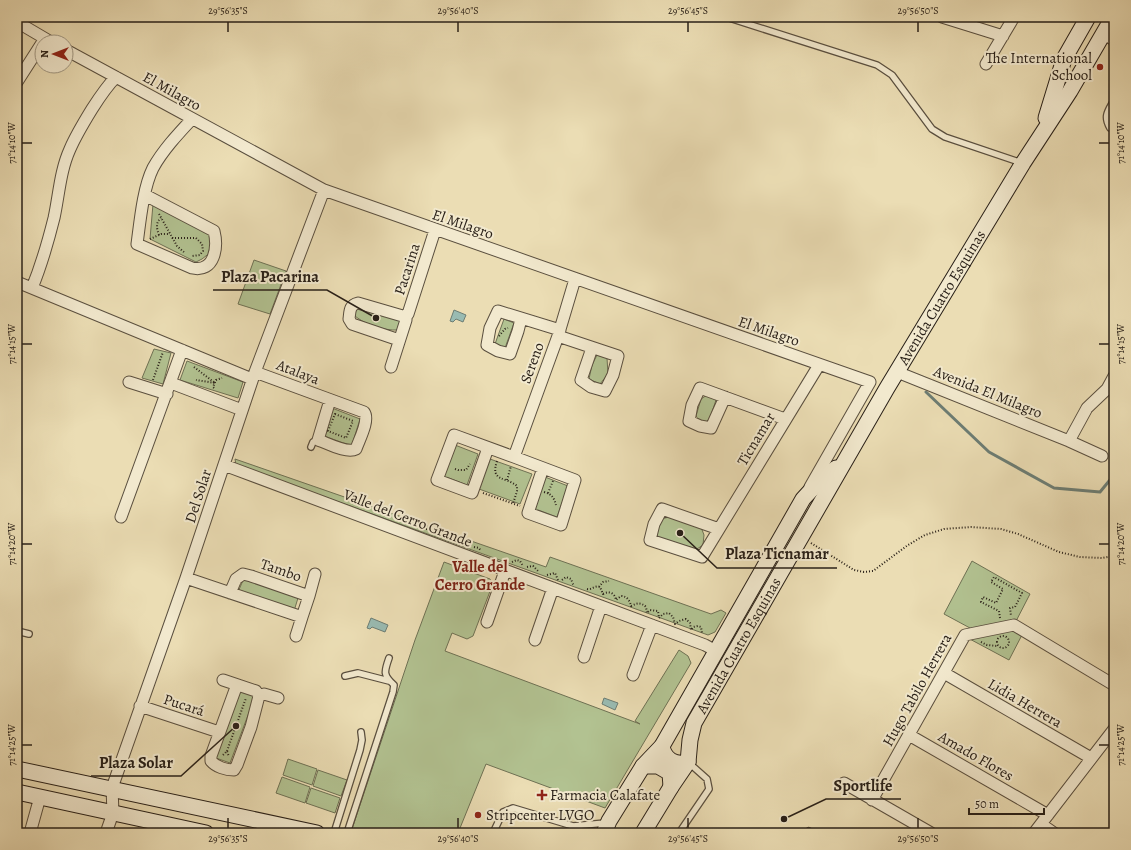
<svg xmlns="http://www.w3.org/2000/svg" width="1131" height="850" font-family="Alegreya,serif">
<rect width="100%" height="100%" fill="#ebddb4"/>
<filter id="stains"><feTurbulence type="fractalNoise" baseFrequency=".005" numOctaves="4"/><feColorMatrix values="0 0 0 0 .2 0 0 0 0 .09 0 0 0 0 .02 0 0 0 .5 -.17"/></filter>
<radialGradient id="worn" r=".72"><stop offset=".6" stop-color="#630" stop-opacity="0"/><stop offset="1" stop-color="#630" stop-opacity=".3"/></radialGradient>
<path fill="#b2c291" stroke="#6e7154" d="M153 204 211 235V252L202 259 196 262 150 239Z
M254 260 286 271 270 314 238 304Z
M362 306 394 316 400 322 398 330C385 331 362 324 353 314L355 308Z
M504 319 514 323 505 348 495 344Z
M154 349 171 353 163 384 142 378Z
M597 355 607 358 608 374 600 384 589 379 592 365Z
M187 361 243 382 238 398 180 380Z
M707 395 716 400 709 421C702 423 700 421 696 416L701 399Z
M332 408 360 419 352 445H349L324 436Z
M455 445 478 454 467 485 444 476Z
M235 459 546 567 550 557 711 614 721 610 726 613 715 632 708 635 236 465Z
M490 459 532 474 520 504 479 489Z
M545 477 568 486 557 517 533 508Z
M669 517 701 527 704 535 703 545 697 549 658 538 657 532 661 519Z
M972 561 1030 594 1013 627 1023 633 1009 660 966 637 970 628 944 614Z
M444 562 490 579 492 586 473 636 467 639 452 633 445 651 640 724 635 721 679 650 688 656 691 663 605 808 486 764 458 833H369L352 829 415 640Z
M244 578 298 598 294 611 238 592Z
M242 687 256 694 230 763 216 758Z
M288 759 317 769 312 785 283 775Z
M318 770 347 780 341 796 313 786Z
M282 777 310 787 305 803 276 793Z
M311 788 340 798 335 813 306 803Z"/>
<path fill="#99bbb2" stroke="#6c7d74" d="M454 310 466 315 463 322 456 319 453 322 450 321Z
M371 618 388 625 385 632 372 627 370 629 367 628Z
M604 698 618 703 615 710 602 704Z"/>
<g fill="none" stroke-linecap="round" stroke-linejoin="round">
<path stroke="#6c7d74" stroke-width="3" d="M926 392 989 452 1054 488 1100 492 1114 475"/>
<defs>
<path id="lane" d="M726 17 877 65 892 75 932 129 945 137 1022 163
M1102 36 1114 43
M1114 100C1108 111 1103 116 1110 128L1114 129
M311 447 313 442 318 440
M17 631 29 634
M345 676 358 673 389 681
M580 825 589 833
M573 826 605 823
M334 833 360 750 362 740 361 732
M347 833 393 692 394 685C383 675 384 672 389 658
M493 833 503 812 513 808 573 826 571 833
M679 833 709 789 707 779 689 763
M808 833 809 831"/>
<path id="street" d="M942 17 1003 36
M17 22 51 42
M66 50 324 190 870 382 810 487
M986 64 1014 17
M17 82 42 43
M145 195 214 231C218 247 215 273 192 268L137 244C140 222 143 188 153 168 163 150 178 134 192 119
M17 282 252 379
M32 288C41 266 48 242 54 218 59 195 60 171 70 149 76 135 84 122 92 109 99 98 106 87 116 77
M521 319 518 331 510 354 498 351 487 345 490 328 498 311 560 330
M558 336 618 356 613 375 605 391 591 387 581 380 592 348
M399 340 352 324 349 319C350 312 349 305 358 303L406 317
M391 367 406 320V317L408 314 435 230
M255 372 364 412C370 420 359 440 356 449 347 454 327 443 318 440L330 400
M897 372 1069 441 1102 456
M129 382 167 394
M171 383 242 410
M725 397 711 428 700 426 689 421 692 405 700 388 785 419
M1069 441 1087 408 1107 389 1114 376
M488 448 472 493 437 480 454 435 514 457 558 336 575 279
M514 457 575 480 561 525 528 513 543 468
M224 465 705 645 716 651
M121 517 182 350
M719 529 662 509 654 524 650 540 702 557 819 365
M186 578 302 617 309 596 251 576 243 574 236 579 230 593
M309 596 315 574
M487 622 505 571
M296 636 302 617
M535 640 553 588
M584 657 601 606
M944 673 1091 758
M633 675 652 625
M223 680 256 691 259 696 251 727 237 765 234 770C226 770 216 767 211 761V756L235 690 238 686
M259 696 264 694 278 698
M140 706 219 732
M909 735 1048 815
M844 783 931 833
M872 800 965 635 1014 625 1114 685
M1041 824 1054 833
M30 833 40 797
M106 833 113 813 112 788 186 578 255 372 324 190
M1034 833 1114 729"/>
<g id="secondary">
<path d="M1046 118 1064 59 1088 17"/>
<path d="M662 746C664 759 675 766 688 762"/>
<path d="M643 766H658L670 773 671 787"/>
<path d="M17 769 317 833"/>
<path d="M17 792 206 833"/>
<path d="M604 833 609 821 643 766 662 746 803 499 814 487 836 468"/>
<path id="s1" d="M643 833 671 787 688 762 690 740 694 723 887 388 1023 163 1070 91 1113 17"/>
</g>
</defs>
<use href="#lane" stroke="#5a4f3f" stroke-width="8"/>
<use href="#street" stroke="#5a4f3f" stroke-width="13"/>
<use href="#secondary" stroke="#292018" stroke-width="17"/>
<path stroke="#292018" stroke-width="2" stroke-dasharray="1 2" stroke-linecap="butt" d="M159 214 177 246 185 253
M159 235C157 229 155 223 161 218
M172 238H196L202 244 203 251 200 255 192 256
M150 239 161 234H170
M499 336 505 329 508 328
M194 367 215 383 196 380
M153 380 163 352
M214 388 213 387 216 380 222 378
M335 414 353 421 346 438 328 431Z
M497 461C490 482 505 476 517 486V491L513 504
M455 469 458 470H466L470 464
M507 480 511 466
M544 492C552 494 554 498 556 505
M483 493 520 506
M548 493 553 481
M426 529H431L433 532
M442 535H449L455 540
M811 543 854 570 864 572 873 571 908 545 925 535 944 529 971 527 1001 529 1018 534 1059 552 1080 557 1102 558 1114 556
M474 547 479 548 481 551
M512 562 517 560 520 561 523 566
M527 567 533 566 538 571
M547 575 555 573 558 580
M562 580 566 577 571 579 573 584H575
M599 587 603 582 609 581
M587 589C592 590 595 585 600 587L603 594C610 590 615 594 616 600L621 596C627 596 630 601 631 606 637 603 641 602 646 607L647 613 650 610 658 611 659 618 663 614 669 613 673 617 675 624 679 621 686 619 690 623 691 630 693 627 698 626 701 627 702 633
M1000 618 999 611 981 602 983 597 996 603 1003 589 991 582 994 577 1022 593 1015 607 1010 608 1011 616
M997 642a6 6 0 1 1 12 0a6 6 0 1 1-12 0Z
M981 642 987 645 997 646
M227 751 246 698
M223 755 227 751 229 757"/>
<use href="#lane" stroke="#f2e9ce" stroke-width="5.5"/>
<use href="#street" stroke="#f2e9ce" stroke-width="11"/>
<use href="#secondary" stroke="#f2e9ce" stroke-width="15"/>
</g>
<path fill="none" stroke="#292018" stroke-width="1.5" d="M228 22V32M458 22V32M688 22V32M918 22V32M22 143H32M1099 143H1109M22 344H32M1099 344H1109M22 544H32M1099 544H1109M22 745H32M1099 745H1109M228 818V828M458 818V828M688 818V828M918 818V828"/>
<g fill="#8f2418" stroke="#f2e9ce" stroke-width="1.5">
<circle cx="1100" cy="67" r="4"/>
<path d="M540 789h4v4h4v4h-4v4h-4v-4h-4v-4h4z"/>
<circle cx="478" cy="815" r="4"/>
</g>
<g text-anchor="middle" stroke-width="4" stroke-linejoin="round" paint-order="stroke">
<g font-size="15" fill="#292018" stroke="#f2e9ce" text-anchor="start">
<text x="1092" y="63" text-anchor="end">The International<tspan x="1092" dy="17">School</tspan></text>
<text x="550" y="800">Farmacia Calafate</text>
<text x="486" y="820">Stripcenter LVGO</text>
</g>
<g font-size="15" fill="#292018" stroke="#f2e9ce">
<text transform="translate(172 91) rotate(29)" y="5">El Milagro</text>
<text transform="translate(463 224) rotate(19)" y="5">El Milagro</text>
<text transform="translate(407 269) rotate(-72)" y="5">Pacarina</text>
<text dy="5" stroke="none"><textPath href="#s1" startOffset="616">Avenida Cuatro Esquinas</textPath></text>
<text transform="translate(769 331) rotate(19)" y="5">El Milagro</text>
<text transform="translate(532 363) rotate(-70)" y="5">Sereno</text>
<text transform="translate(298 372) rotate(21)" y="5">Atalaya</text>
<text transform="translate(988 392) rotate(22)" y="5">Avenida El Milagro</text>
<text transform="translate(756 439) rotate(-59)" y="5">Ticnamar</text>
<text transform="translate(198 496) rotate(-72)" y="5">Del Solar</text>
<text transform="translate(408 518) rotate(21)" y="5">Valle del Cerro Grande</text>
<text transform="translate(281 570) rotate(19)" y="5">Tambo</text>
<text dy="5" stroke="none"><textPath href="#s1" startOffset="213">Avenida Cuatro Esquinas</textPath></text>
<text transform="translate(917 690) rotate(-61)" y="5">Hugo Tabilo Herrera</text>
<text transform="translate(1025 703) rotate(30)" y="5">Lidia Herrera</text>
<text transform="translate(184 705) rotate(18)" y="5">Pucará</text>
<text transform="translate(976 756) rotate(30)" y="5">Amado Flores</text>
</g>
<g font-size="16" font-weight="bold" fill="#7a1f14" stroke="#f2e9ce">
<text x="480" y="572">Valle del<tspan x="480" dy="18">Cerro Grande</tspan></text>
</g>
</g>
<path fill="none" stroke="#292018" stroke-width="1.5" d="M376 318L327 290H213M680 533L717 568H837M236 726L181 776H91M784 819L826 799H901"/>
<g fill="#292018" stroke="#f2e9ce" stroke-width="1.5">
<circle cx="376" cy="318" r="4"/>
<circle cx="680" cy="533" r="4"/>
<circle cx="236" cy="726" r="4"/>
<circle cx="784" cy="819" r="4"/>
</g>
<g font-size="16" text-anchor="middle" font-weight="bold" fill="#292018" stroke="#f2e9ce" stroke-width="4" stroke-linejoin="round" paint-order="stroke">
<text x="270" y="282">Plaza Pacarina</text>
<text x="777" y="559">Plaza Ticnamar</text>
<text x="136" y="768">Plaza Solar</text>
<text x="863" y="791">Sportlife</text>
</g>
<rect width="1131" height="850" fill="none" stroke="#ebddb4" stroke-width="44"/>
<g transform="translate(54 54) rotate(270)"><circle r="19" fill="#f2e9ce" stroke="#a29985"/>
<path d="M0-3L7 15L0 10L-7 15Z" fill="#8f2418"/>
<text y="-6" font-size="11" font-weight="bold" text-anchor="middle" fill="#292018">N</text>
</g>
<path d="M969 808v6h75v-6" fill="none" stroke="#292018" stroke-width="2"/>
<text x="975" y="808" font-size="12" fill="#292018" stroke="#f2e9ce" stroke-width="3" paint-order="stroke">50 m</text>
<rect x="22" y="22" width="1087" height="806" fill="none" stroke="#292018" stroke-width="1.5"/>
<g font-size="10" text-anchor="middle" fill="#292018">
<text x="228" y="14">29°56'35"S</text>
<text x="458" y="14">29°56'40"S</text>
<text x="688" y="14">29°56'45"S</text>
<text x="918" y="14">29°56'50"S</text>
<text transform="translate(1120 143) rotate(-90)" y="4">71°14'10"W</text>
<text transform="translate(11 143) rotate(-90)" y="4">71°14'10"W</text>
<text transform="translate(1120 344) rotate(-90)" y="4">71°14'15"W</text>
<text transform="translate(11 344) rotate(-90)" y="4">71°14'15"W</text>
<text transform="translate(1120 544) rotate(-90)" y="4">71°14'20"W</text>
<text transform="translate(11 544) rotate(-90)" y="4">71°14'20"W</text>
<text transform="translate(1120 745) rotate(-90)" y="4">71°14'25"W</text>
<text transform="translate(11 745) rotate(-90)" y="4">71°14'25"W</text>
<text x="228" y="842">29°56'35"S</text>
<text x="458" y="842">29°56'40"S</text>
<text x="688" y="842">29°56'45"S</text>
<text x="918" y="842">29°56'50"S</text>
</g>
<rect width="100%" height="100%" filter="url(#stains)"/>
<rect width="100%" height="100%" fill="url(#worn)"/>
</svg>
